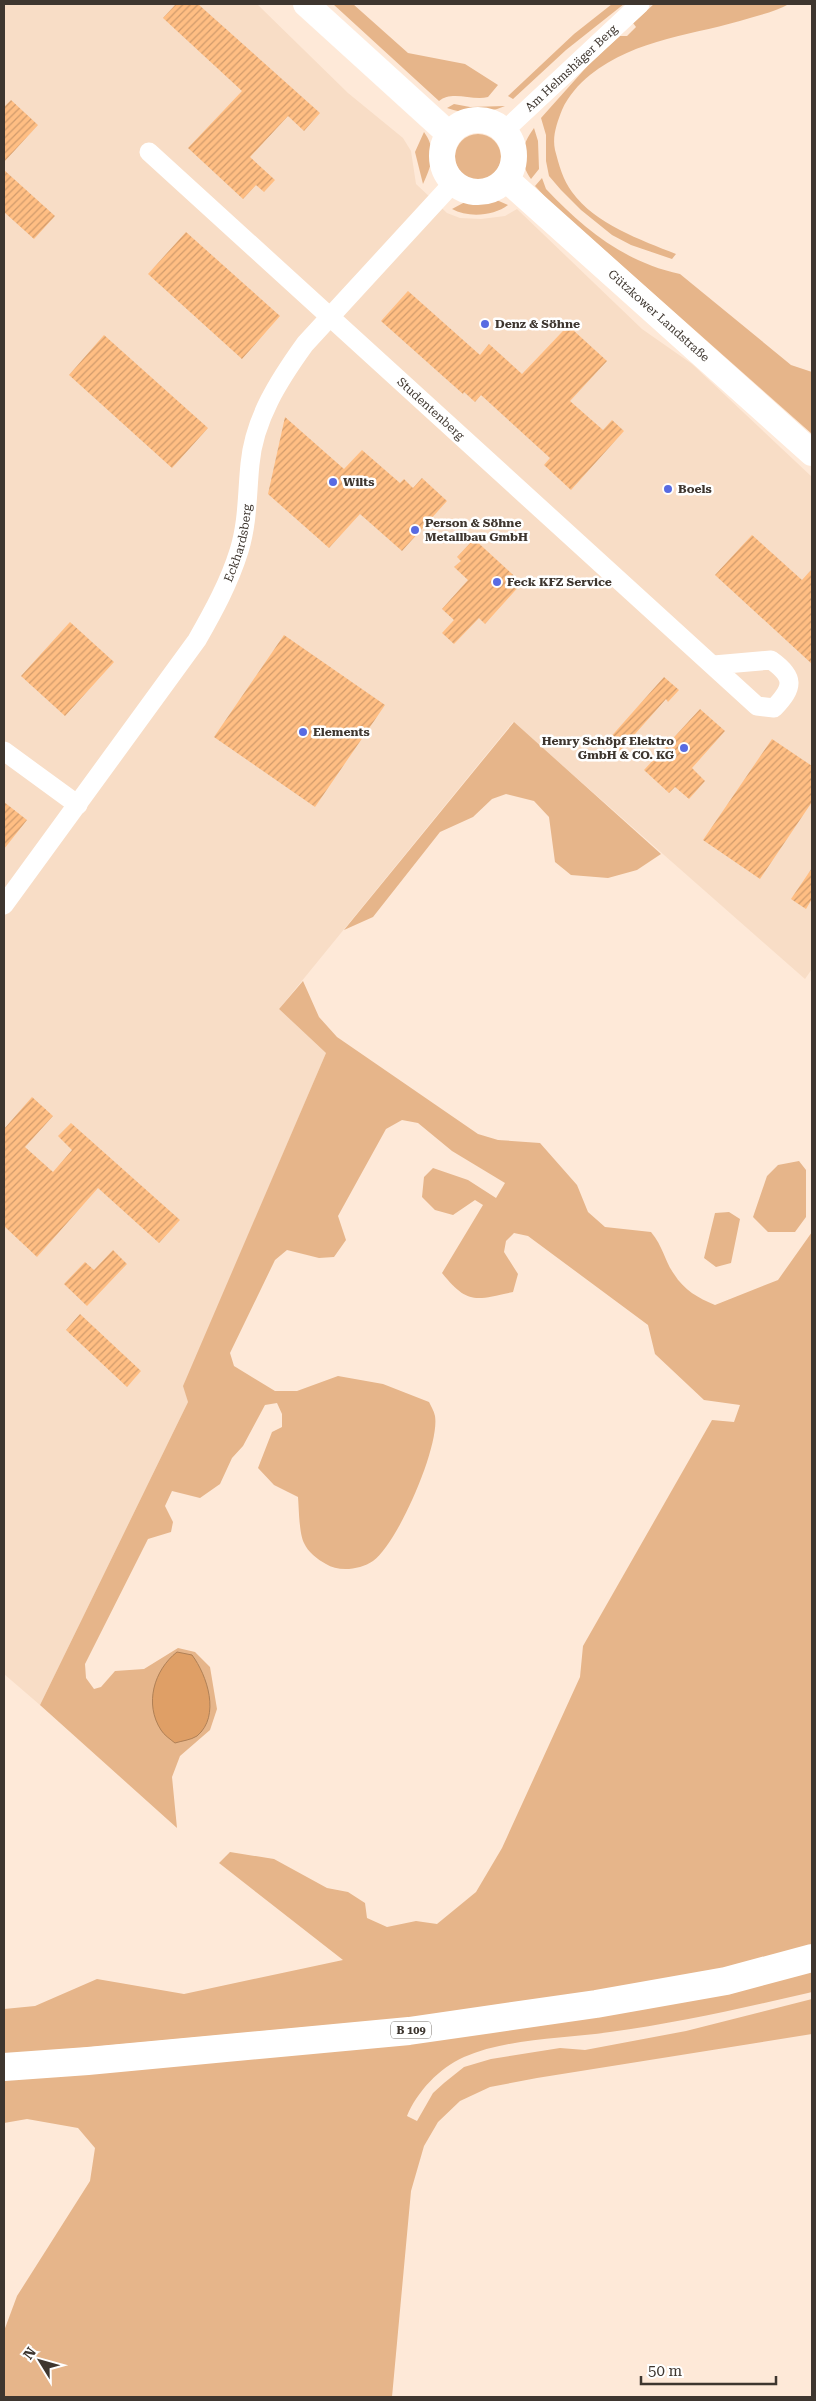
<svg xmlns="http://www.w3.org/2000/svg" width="816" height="2401" font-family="'Roboto Serif',serif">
<defs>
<pattern id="building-hatch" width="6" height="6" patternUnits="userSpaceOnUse" patternTransform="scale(1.25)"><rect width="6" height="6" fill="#ffbe83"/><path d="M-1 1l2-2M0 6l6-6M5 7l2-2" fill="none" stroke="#d09b6c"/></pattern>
</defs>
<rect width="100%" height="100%" fill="#fee9d8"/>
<path fill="#f8ddc6" d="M4 4H257L348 93 403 138 411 151 416 184 447 213 460 218 481 219 505 216 517 209 642 329 692 364 812 477V969L805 979 513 722 279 1009 326 1053 184 1386 188 1402 40 1705 4 1674Z"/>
<path fill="#e6b58a" d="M333 4H353L408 53 465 64 498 85 488 97C472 101 452 90 439 101Z
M612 4H624L566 50 513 99 508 96 574 34Z
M654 4H789C777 11 763 14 750 18 696 35 636 38 590 75 579 84 568 96 562 110 557 123 552 136 555 150 559 165 563 180 572 192 595 224 641 240 676 254L672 259 631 245 612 235 581 210 561 190 549 176 546 161V135L541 118 591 62 620 36H627L636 27 633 23Z
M454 104 470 107 505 106C486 114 466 115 447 108Z
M534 128 538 141 539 169 531 179C518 160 521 146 534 128Z
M424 132C437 150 432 165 423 184L415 152Z
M455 157a23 23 0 1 1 46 0a23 23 0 1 1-46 0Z
M542 178 546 189C584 229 624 262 680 274L791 365 812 372V434L549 201 535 186Z
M492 198 508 205C494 216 468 218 452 209L465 202Z
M514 722 661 854 637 870 608 878 571 875 555 862 549 817 534 801 506 794 492 799 473 817 440 832 373 917 344 930Z
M303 981 319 1017 337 1037 478 1134 498 1140 540 1143 577 1185 588 1212 605 1227 651 1232C664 1248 664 1260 674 1274 684 1290 698 1298 715 1305L778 1280 812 1232V1949L704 1973 462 2013 4 2055V2009L35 2006 97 1979 184 1994 343 1960 219 1863 230 1852 274 1859 327 1888 348 1892 365 1903 367 1918 387 1927 416 1921 437 1924 476 1892 502 1848 580 1677 583 1646 712 1420 734 1422 740 1405 704 1400 655 1354 648 1325 528 1236 514 1233 506 1241 504 1252 518 1274 513 1292C475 1300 468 1305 442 1273L483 1205 475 1200 453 1215 435 1210 422 1197 424 1177 433 1168 468 1180 496 1198 505 1183 452 1151 418 1123 402 1120 386 1129 338 1216 346 1240 334 1257 319 1258 287 1250 275 1260 230 1353 234 1366 275 1391H297L338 1376 383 1384 429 1402C431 1406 434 1411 435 1416 440 1446 398 1543 373 1561 360 1570 338 1572 326 1564 317 1559 308 1552 304 1543 299 1533 299 1509 298 1497L274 1485 258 1468 272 1432 282 1427V1414L277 1403 265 1405 243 1446 232 1458 220 1484 200 1498 172 1491 165 1506 173 1522 171 1532 148 1539 85 1664 86 1678 94 1689 101 1687 115 1671 144 1669 178 1648 195 1652 210 1667 217 1709 210 1730 180 1756 172 1777 177 1828 40 1705 188 1402 183 1386 326 1053 279 1009Z
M799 1161 806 1170V1217L795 1232H768L753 1217 767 1176 778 1165Z
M729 1212 740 1219 731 1263 716 1267 704 1258 715 1213Z
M812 1971V1992L808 1993C742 2008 676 2023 610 2032 562 2039 508 2038 464 2057 439 2068 417 2092 407 2116L417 2121 433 2093 444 2083 464 2067 491 2059 560 2048 585 2050 686 2031 812 1999V2034L537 2078 490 2087 460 2101 438 2122 424 2146 411 2191 392 2397H4V2331L17 2296 90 2181 95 2148 78 2128 27 2119 4 2123V2075Z"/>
<path fill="#df9f66" stroke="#af8056" d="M177 1652 192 1655C207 1675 221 1716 197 1736 191 1740 181 1741 175 1743 170 1739 164 1735 161 1730 144 1704 154 1670 177 1652Z"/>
<path fill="url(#building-hatch)" d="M176 4H198L320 113 304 131 288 116 250 157 275 180 264 192 256 185 243 199 188 148 242 91 163 18Z
M11 100 38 125 4 162V107Z
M4 170 55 216 34 239 4 212Z
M186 232 280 316 242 359 148 274Z
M408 291 480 355 489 344 522 374 563 331 573 330 607 361 570 401 603 430 612 420 624 431 571 490 544 465 550 458 481 395 475 402 464 392 463 394 381 321Z
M104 335 208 428 172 468 69 375Z
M285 417 344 469 362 450 400 483 404 479 413 488 422 478 447 501 402 551 360 514 329 548 268 494Z
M752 535 802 580 812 569V664L715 575Z
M474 539 522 583 485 624 479 618 454 644 442 633 454 620 442 609 468 580 454 567 461 561 457 557Z
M70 622 114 662 65 716 21 676Z
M284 635 385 705 315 807 214 737Z
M664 677 679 690 668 702 666 699 620 751 608 740Z
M700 709 725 731 692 768 705 781 689 799 675 787 669 793 644 770Z
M772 739 812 766V802L760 879 703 840Z
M4 802 27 820 4 849Z
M812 868V899L806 909 791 899Z
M32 1097 53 1116 25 1147 53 1172 72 1150 58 1136 71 1123 180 1220 159 1243 98 1188 37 1257 4 1226V1129Z
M113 1250 127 1264 87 1306 64 1284 85 1262 94 1270Z
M80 1314 141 1371 127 1387 66 1330Z"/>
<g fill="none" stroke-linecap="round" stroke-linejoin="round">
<g stroke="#fff" stroke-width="19">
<path id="s1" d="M504 131 640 4"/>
<path id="s2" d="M149 152 757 706 774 708C794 687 795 677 771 660L714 665"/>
<path d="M4 751 78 805"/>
<path id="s3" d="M4 905 197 640C213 612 229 583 239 551 248 522 247 493 250 464 254 419 279 380 305 344L453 183"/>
</g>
<g stroke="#fff" stroke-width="26">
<path d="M306 4 449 134"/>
<circle cx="478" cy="156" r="36"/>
<path id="s4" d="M506 179 812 453"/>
</g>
<path stroke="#fff" stroke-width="28" d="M4 2067 88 2061 409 2031 596 2004 726 1981 812 1958"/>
</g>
<g fill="#586be2" stroke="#fff" stroke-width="2">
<circle cx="485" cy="324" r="5"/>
<circle cx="333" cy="482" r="5"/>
<circle cx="668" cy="489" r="5"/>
<circle cx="415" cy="530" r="5"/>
<circle cx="497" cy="582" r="5"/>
<circle cx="303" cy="732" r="5"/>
<circle cx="684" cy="748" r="5"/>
</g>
<g text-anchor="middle" stroke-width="5" stroke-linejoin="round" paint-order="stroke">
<rect fill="#fff" stroke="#78726d" stroke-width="1" x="391" y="2021.5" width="40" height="17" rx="4"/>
<g font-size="11" font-weight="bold" fill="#3e362f">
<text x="411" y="2034">B 109</text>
</g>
<g font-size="12" fill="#3e362f" stroke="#fff">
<text dy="4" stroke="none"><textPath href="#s1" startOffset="92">Am Helmshäger Berg</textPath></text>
<text dy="4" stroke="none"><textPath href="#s4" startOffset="205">Gützkower Landstraße</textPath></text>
<text dy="4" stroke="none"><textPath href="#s2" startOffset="381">Studentenberg</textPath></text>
<text dy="4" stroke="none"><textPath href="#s3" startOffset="434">Eckhardsberg</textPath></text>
</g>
<g font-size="12" font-weight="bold" fill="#3e362f" stroke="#fff" text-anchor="start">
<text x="495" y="328">Denz &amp; Söhne</text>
<text x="343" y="486">Wilts</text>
<text x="678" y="493">Boels</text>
<text x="425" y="527">Person &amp; Söhne<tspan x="425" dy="14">Metallbau GmbH</tspan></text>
<text x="507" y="586">Feck KFZ Service</text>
<text x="313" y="736">Elements</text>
<text x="674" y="745" text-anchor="end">Henry Schöpf Elektro<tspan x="674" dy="14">GmbH &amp; CO. KG</tspan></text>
</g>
</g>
<rect width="816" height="2401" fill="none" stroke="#3e362f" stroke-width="10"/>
<g transform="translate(40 2361) rotate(307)" stroke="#ffffff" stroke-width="4" paint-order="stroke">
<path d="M0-4L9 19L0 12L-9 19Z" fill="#3e362f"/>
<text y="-8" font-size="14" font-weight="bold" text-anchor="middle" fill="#3e362f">N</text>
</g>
<path d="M641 2376v8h135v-8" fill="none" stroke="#3e362f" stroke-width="2.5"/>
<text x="648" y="2376" font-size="15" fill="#3e362f" stroke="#ffffff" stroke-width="4" paint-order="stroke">50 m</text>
</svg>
